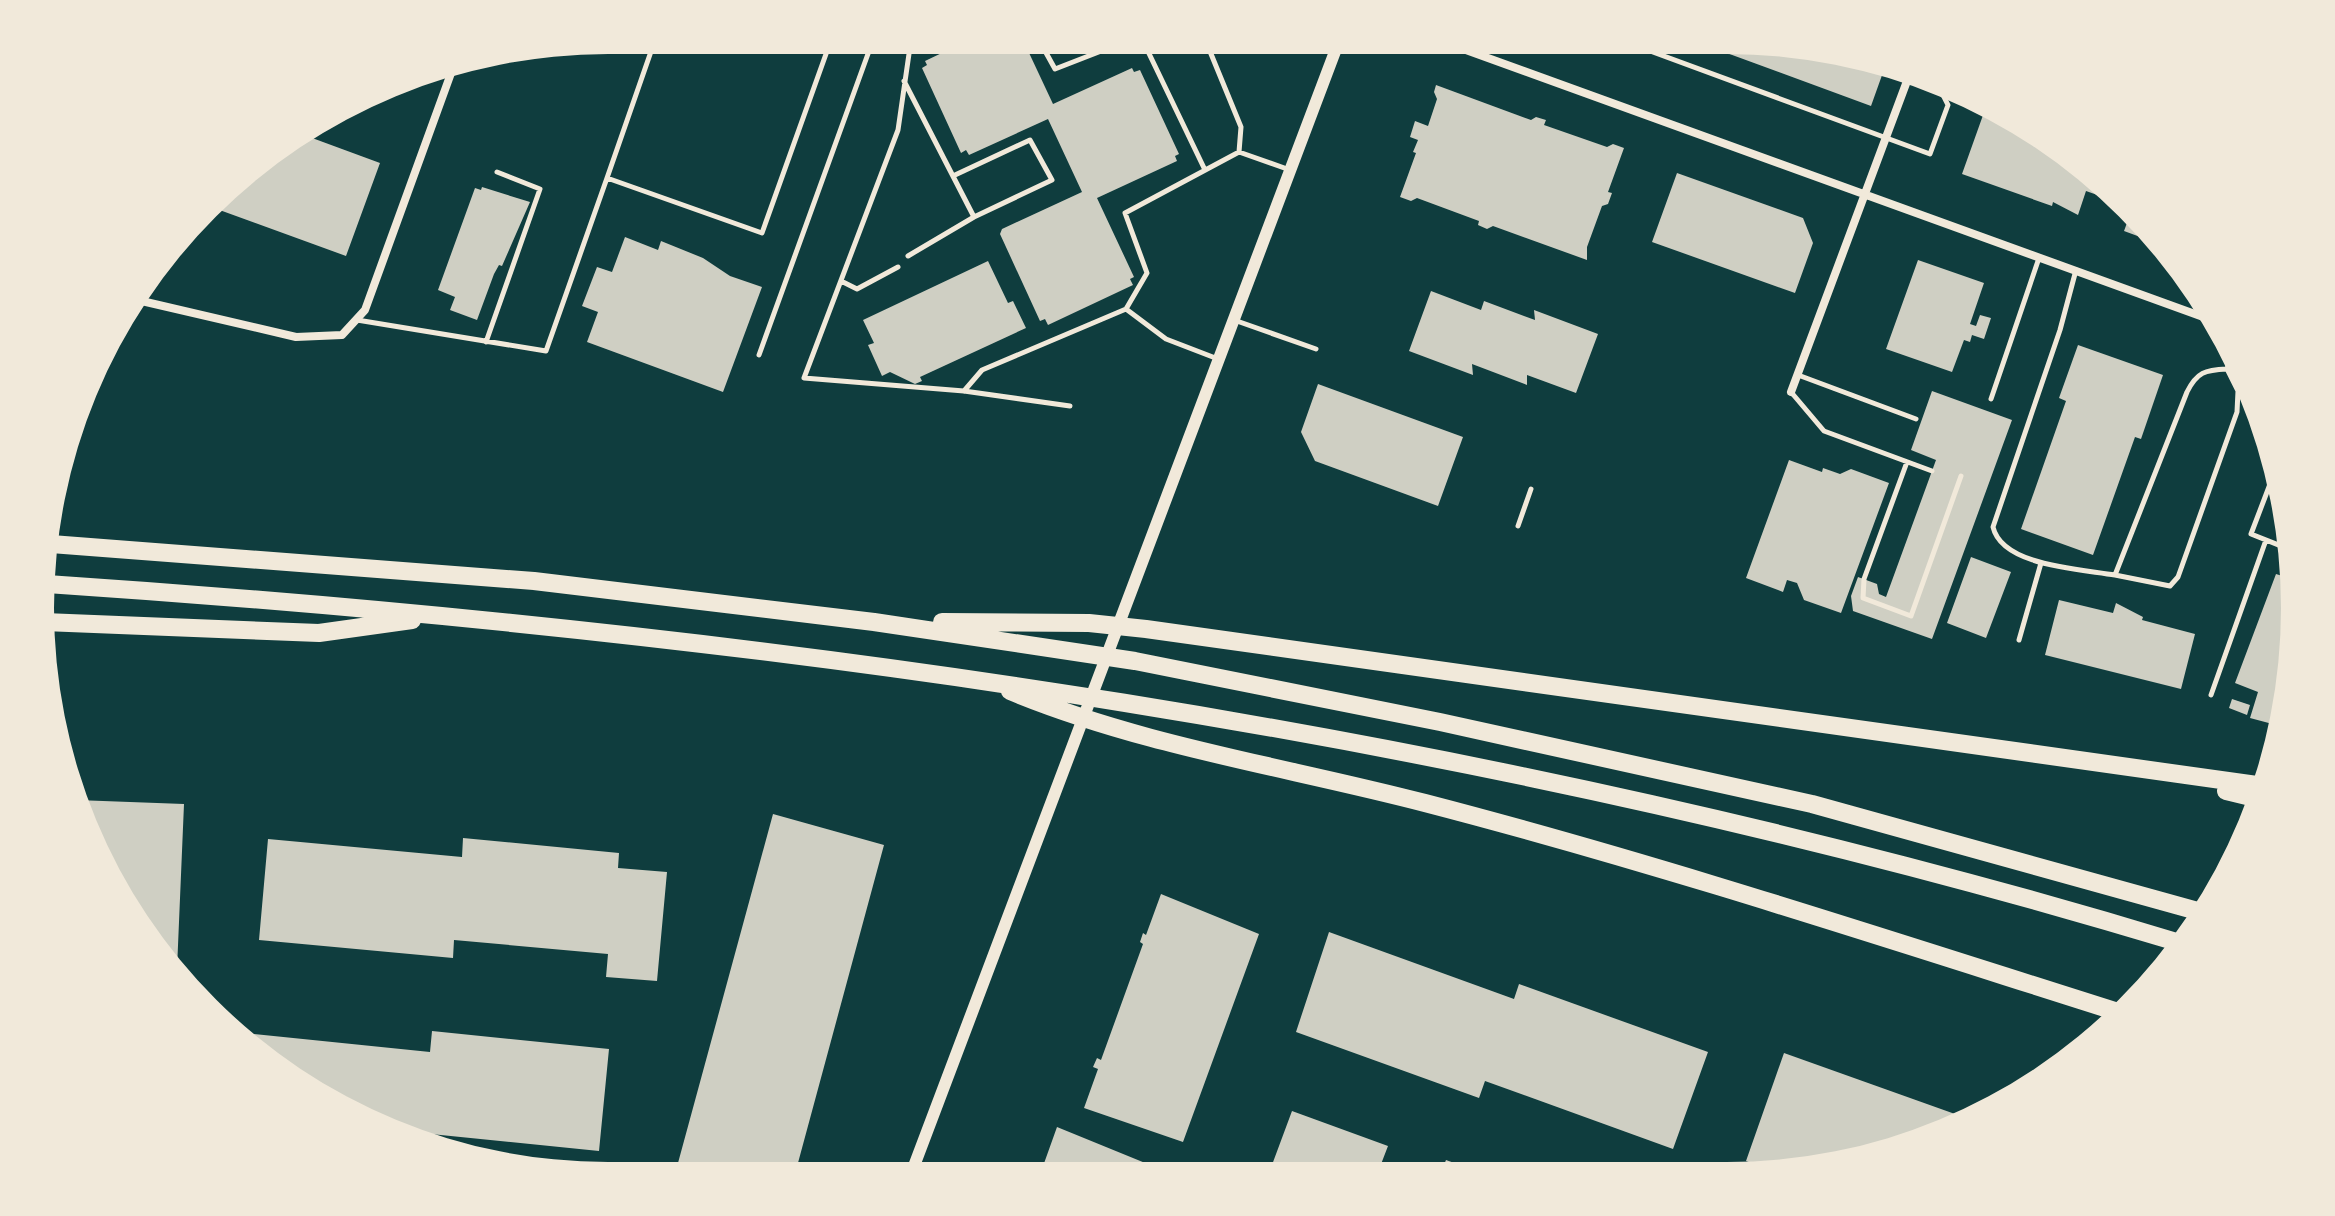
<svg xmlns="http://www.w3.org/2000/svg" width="2335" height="1216" font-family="'DM Sans',sans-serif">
<rect width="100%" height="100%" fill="#0f3d3e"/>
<path fill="#cfcfc3" d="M969 40H1023L1053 104 1132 68 1134 72 1140 70 1179 154 1175 156 1177 161 1097 198 1134 277 1130 279 1133 285 1048 325 1045 319 1040 321 1000 234 1002 229 1082 192 1048 119 969 155 966 150 961 153 922 68 927 65 925 61Z
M1694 41H1764L1886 64 1871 106Z
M1436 85 1531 120 1536 117 1546 120 1544 125 1607 147 1613 144 1624 148 1608 192 1612 193 1608 204 1602 206 1587 247V260L1493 226 1487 229 1478 225 1479 221 1417 198 1411 201 1400 197 1416 153 1413 152 1418 140 1410 137 1415 121 1428 126 1437 99 1434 92Z
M1987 104 2073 158 2123 204 2086 191 2078 215 2053 202 2052 206 1962 174Z
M304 135 380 163 346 256 214 208 262 158Z
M1677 173 1803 218 1813 243 1795 293 1652 242Z
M482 187 530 202 502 266 499 265 494 274 477 320 450 310 455 297 438 290 475 188 481 190Z
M2131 212 2154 234 2162 245 2124 231Z
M625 237 658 250 661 241 703 258 730 276 762 287 723 392 587 342 598 312 582 306 597 267 612 272Z
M1918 260 1984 283 1970 324 1976 326 1980 315 1991 318 1984 339 1972 335 1970 342 1964 340 1952 372 1886 349Z
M988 261 1008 303 1013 301 1026 328 920 377 922 381 915 384 890 372 882 376 868 345 874 343 863 320Z
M1431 291 1481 310 1484 301 1535 320 1534 310 1598 334 1576 393 1527 375V385L1472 364 1473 375 1409 351Z
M2078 345 2163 375 2141 439 2135 437 2093 555 2021 529 2066 401 2059 398Z
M1318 384 1463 437 1438 506 1315 461 1301 432Z
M1932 391 2012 420 1932 639 1853 611 1851 596 1858 577 1877 584 1879 594 1886 597 1936 460 1911 450Z
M1789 460 1822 472 1823 468 1840 474 1851 469 1889 483 1841 613 1804 600 1797 583 1787 580 1783 592 1746 578Z
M1971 557 2011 572 1986 638 1947 623Z
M2276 574 2292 579 2294 646 2280 726 2250 718 2258 692 2235 683Z
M2059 600 2113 613 2116 603 2143 617 2142 620 2195 634 2181 689 2045 655Z
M2232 699 2250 705 2247 715 2229 708Z
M76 800 184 804 177 969 98 859Z
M773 814 884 845 795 1174H675Z
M463 838 619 853 618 868 667 872 657 981 606 977 608 954 454 940 453 958 259 940 268 839 462 857Z
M1161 894 1259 934 1183 1142 1084 1108 1098 1069 1093 1067 1097 1058 1101 1060 1143 944 1140 942 1143 933 1146 935Z
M1329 932 1514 999 1519 984 1708 1052 1673 1149 1485 1081 1479 1098 1296 1032Z
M432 1031 609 1049 599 1151 421 1133 420 1141 356 1117 252 1043 253 1034 430 1052Z
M1784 1053 1969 1119 1944 1133 1802 1171H1773L1746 1161Z
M1292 1111 1388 1146 1378 1172 1269 1173Z
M1057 1127 1155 1167 1153 1173H1036L1038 1167 1042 1169Z
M1446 1160 1479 1172H1441Z"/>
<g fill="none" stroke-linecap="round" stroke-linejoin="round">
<path stroke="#f1e9da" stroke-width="5" d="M655 40 607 178 762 233 831 40
M911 40 898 130 804 378 964 391 1070 406
M1039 40 1055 69 1127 41
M1143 41 1205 170
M1168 41 1209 49 1241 127 1239 152
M1623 41 1930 154 1948 105 1937 83
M904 81 974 217 908 256
M955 175 1030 140 1052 180 974 217
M2076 270 2060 330 1993 527C2002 566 2080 569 2115 575L2187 392C2197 372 2205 370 2227 369L2232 353
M841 281 857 289 898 267
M357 320 546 351 607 178
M1234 320 1316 349
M486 342 540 189 497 172
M759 355 873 40
M1218 359 1166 339 1126 309 1147 273 1125 213 1239 152 1290 170
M1798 375 1916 419
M964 391 982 370 1126 309
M1791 392 1824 431 1932 471
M1991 399 2039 258
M1907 462 1864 579 1863 598 1911 616 1961 476
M2275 471 2251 534 2291 550
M1518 526 1531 489
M2115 575 2170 586 2178 577 2237 412 2238 391 2227 369
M2019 640 2041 563
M2211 695 2266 540"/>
<path stroke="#f1e9da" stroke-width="8" d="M1441 41 2217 322
M133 299 296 337 342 335 365 310 454 65
M1791 392 1910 73"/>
<path stroke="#f1e9da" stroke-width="12" d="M911 1174 1339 41"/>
<path stroke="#f1e9da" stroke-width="18" d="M51 544 534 581 874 622 1135 661 1440 722 1812 804 2201 912
M47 584C767 632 1488 733 2180 943
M44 622 319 633 412 620
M942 622 1089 623 1146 629 2264 786
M1010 691C1143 746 1287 767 1425 803 1660 864 1890 940 2121 1013
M2226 791 2259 799"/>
</g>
<path d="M0 0H2335V1216H0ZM608 54H1727A554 554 0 0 1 2281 608V608A554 554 0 0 1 1727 1162H608A554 554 0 0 1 54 608V608A554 554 0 0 1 608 54Z" fill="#f1e9da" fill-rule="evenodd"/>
</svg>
